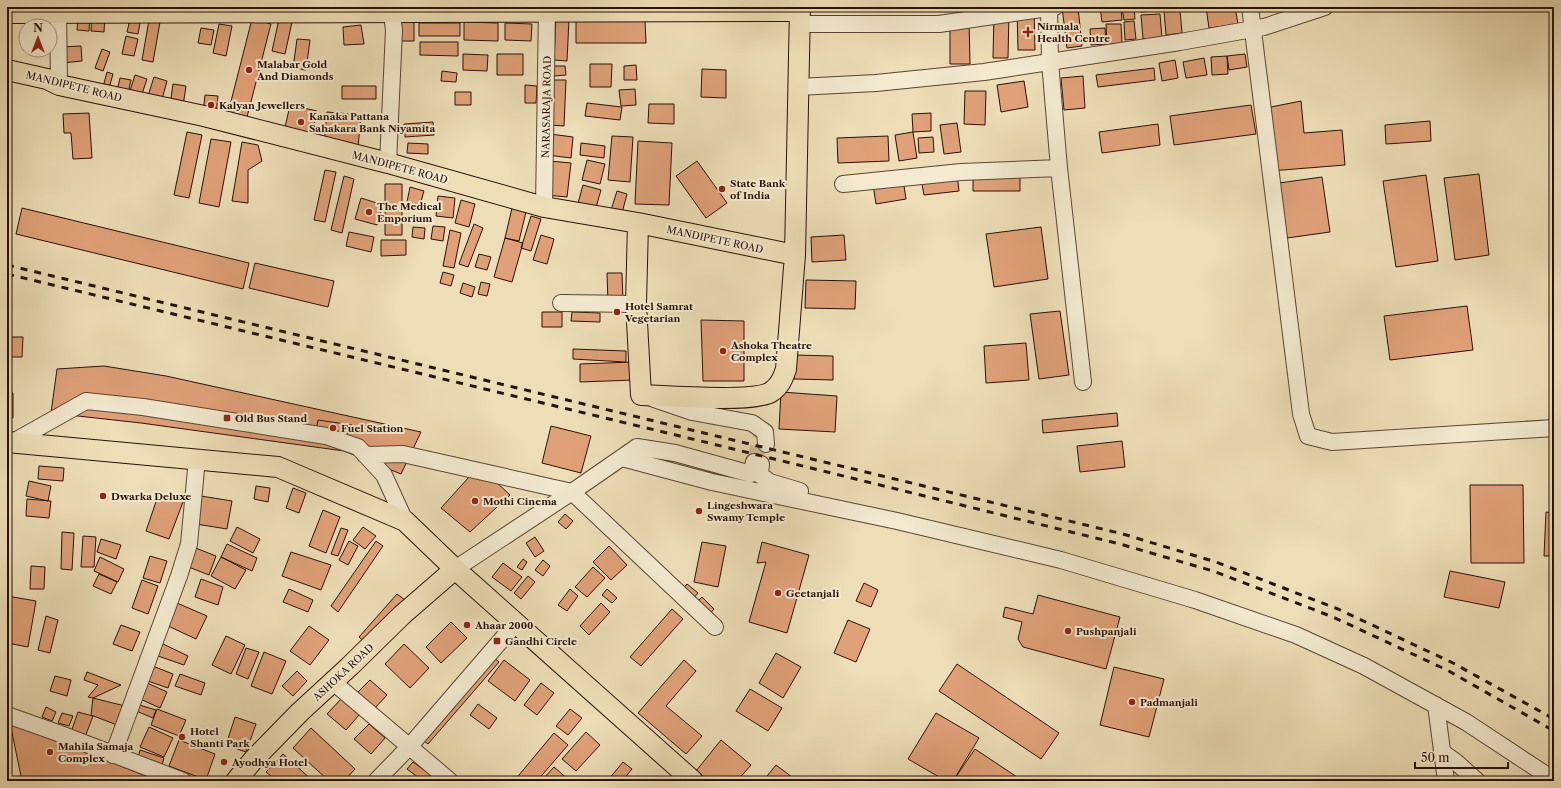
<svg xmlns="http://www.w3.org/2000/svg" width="1561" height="788" font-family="'Libre Caslon Text',serif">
<rect width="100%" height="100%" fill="#eddeb7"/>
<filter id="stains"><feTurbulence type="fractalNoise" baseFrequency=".005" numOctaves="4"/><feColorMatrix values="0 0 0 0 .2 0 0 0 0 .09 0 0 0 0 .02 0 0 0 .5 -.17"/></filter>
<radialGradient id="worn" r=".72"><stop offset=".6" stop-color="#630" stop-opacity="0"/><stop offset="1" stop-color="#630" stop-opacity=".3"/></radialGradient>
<path fill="#e0a179" stroke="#291108" d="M1062 7H1078L1082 46 1067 48Z
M1100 7H1121L1122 20 1102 22Z
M1122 7H1134L1135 19 1124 20Z
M1141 7H1157V11L1141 12Z
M1160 7H1175V9L1161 10Z
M1206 7H1235L1238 24 1209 28Z
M1017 10H1034L1035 50H1018Z
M1180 10 1182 33 1166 35 1164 11Z
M994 11H1009L1008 58H993Z
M1160 14 1162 38 1143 39 1141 15Z
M92 15H105L104 32 91 31Z
M131 15 141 17 138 34 127 32Z
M78 17 90 18 89 31 77 30Z
M556 18 569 19 567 61 554 60Z
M252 19 271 24 246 121 227 117Z
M279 19 292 22 285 54 272 51Z
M401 19H414V41H401Z
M950 19H969L970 64H950Z
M149 20 160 22 153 62 142 60Z
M645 20 646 43H576V21Z
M1134 21 1136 39 1125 40 1124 22Z
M464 22 498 23V41L464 40Z
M419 23H460V36H419Z
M505 23 532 24 531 41 505 40Z
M219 24 232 26 226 56 213 53Z
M1106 24H1121L1122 44H1107Z
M361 25 364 44 344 45 343 27Z
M201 28 214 30 211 45 198 43Z
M1105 28 1106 44 1091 45 1090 29Z
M126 36 138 39 134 56 122 54Z
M297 39 310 40 306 70 293 68Z
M420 42H458V56L420 55Z
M81 46 82 61 61 63 59 47Z
M102 49 110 52 103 71 95 68Z
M463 54 488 55 487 71 463 70Z
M497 54H523V75H497Z
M1245 54 1247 67 1229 70 1227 56Z
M1227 56 1228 74 1212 75 1211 57Z
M1204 58 1207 75 1186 78 1183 62Z
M1175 60 1178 78 1162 81 1159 63Z
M590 64H612L611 87H590Z
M636 65 637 80H624V66Z
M553 66H565L566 75 554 76Z
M1154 68 1155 80 1098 87 1096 75Z
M702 69 726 70V98L701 97Z
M442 71 457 73 456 82 441 81Z
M107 72 113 74 109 88 103 87Z
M135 75 147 79 141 97 129 94Z
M1083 76 1085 108 1064 110 1061 78Z
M154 77 167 81 161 103 147 99Z
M120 78 131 80 128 93 117 91Z
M551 80H566L564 126 549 125Z
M1024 81 1028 107 1001 112 997 85Z
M173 84 186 86 183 106 170 105Z
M525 85 537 86 536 103H525Z
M342 86H376V99H342Z
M635 89 636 105 621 106 619 90Z
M965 91H986L985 125 964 124Z
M455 92H471V105H455Z
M205 95 218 96 216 115 203 113Z
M1301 101 1304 133 1342 130 1345 165 1270 171 1266 108Z
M587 103 622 107 620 120 585 116Z
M649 104H674V124L648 123Z
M290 105 317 111 311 138 284 132Z
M1251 105 1256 134 1174 145 1170 116Z
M327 112 361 115 358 147 324 143Z
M89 113 92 158 73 159 71 133H64L63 114Z
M931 113V131L913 132 912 114Z
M1430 121 1431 141 1386 144 1385 125Z
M433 122 434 135 405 137 404 124Z
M957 123 961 152 944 154 940 125Z
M1158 124 1160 145 1102 153 1099 132Z
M187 132 202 135 189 198 174 195Z
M913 132 917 158 899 161 895 135Z
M550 134 573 137 571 158 547 155Z
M612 136 633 137 630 182 608 180Z
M888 136 889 161 838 163 837 138Z
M933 137 934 152 919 153 918 138Z
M211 139 231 142 219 207 199 203Z
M638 141 672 143 669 205 635 204Z
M242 142 258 145 262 161 248 170V203L232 201Z
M408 143 428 144V154L407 153Z
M581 143 605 146 604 158 580 155Z
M587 160 605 164 600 184 582 180Z
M550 161 571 163 567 197 546 195Z
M697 161 727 203 706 218 676 176Z
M325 170 336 172 325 222 314 220Z
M973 172H1020V191H973Z
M957 174 959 191 924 195 921 179Z
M1479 174 1489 255 1455 260 1444 178Z
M1426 175 1438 261 1396 267 1383 181Z
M344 176 354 179 342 233 331 230Z
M1322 177 1330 232 1280 239 1272 184Z
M903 179 906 199 876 204 873 184Z
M385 184H402V235H385Z
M583 185 601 190 595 211 577 207Z
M410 187 424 191 420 205 407 202Z
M617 191 627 194 622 213 611 210Z
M438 196 455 198 453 218 436 216Z
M361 198 383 205 377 225 355 219Z
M461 200 475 204 469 227 455 223Z
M22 208 249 263 243 289 16 234Z
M512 208 526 212 519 241 505 238Z
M531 216 541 219 531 251 521 248Z
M474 224 483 228 468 267 459 264Z
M433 226 445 227 443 241 431 239Z
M413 227 425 228 424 239 412 237Z
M1041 227 1048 279 994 287 986 234Z
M450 230 461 233 454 268 443 266Z
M349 232 374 237 371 252 346 246Z
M541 235 554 239 547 264 533 260Z
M844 235 846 260 812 262 811 237Z
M505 238 523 243 512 282 494 277Z
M381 240H406V255L381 256Z
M479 254 491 257 487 270 475 267Z
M255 263 334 281 328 307 249 288Z
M443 272 454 275 451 286 440 283Z
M607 273H622L623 302 608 303Z
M806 280 856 281 855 309 805 308Z
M481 282 490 284 487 296 478 294Z
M463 283 475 287 472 297 460 293Z
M1467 306 1473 350 1390 360 1384 316Z
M1060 311 1069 375 1039 379 1030 314Z
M542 312H562V327H542Z
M572 312 600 313V322L571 321Z
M701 320 744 321V381H703Z
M7 337H23L22 357H7Z
M1026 343 1029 380 986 383 984 346Z
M573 349 626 351V362L573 359Z
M795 355 833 356V380L794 379Z
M633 362 634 380 580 382V364Z
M104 366 166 376 421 432 401 474 344 451 141 423 51 413 57 369Z
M781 392 837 396 835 432 779 429Z
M7 393H13V418H7Z
M1117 413 1118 426 1043 433 1042 420Z
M318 420 352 425 345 439 316 431Z
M551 426 591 436 581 473 542 463Z
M1122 441 1125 467 1080 472 1077 446Z
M39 466 64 468 63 481 38 479Z
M479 466 510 495 470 532 441 508Z
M29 481 51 486 48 501 26 496Z
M1470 485H1523L1524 563H1471Z
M256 486 270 488 268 502 254 499Z
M293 488 306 493 299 513 286 508Z
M159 493 183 502 169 539 146 531Z
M201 496 232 501 227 529 196 524Z
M27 499 51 501 49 518 26 516Z
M323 510 340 517 326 553 309 546Z
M1546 512 1554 513V556H1544Z
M565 514 573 521 566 529 558 522Z
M237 527 260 539 253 553 230 541Z
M363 527 376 536 365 549 353 540Z
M341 528 348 530 338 556 331 554Z
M62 532 74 533 72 570 61 569Z
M83 536 96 537 94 567H81Z
M535 537 544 551 535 557 526 543Z
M101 539 121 545 116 559 97 552Z
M349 541 358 546 348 565 339 560Z
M376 541 383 546 338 612 331 606Z
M702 542 726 546 718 587 694 582Z
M762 542 809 555 787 633 749 622 766 562 757 563Z
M227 544 257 558 252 571 221 557Z
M609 546 627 565 611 580 593 562Z
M193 547 216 556 209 575 186 566Z
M291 552 331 565 321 590 282 576Z
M150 556 167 561 160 583 143 578Z
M100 557 124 569 118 582 94 571Z
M221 557 246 570 235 589 211 576Z
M523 559 527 562 522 570 517 567Z
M543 560 550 566 543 576 535 570Z
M503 563 522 577 511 591 492 577Z
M31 566 45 567 44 589H30Z
M593 567 605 578 587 597 575 587Z
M1450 571 1505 582 1499 608 1444 597Z
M99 574 117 582 111 594 93 586Z
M528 576 535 582 521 599 514 593Z
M201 579 223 587 218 605 195 597Z
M142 580 158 586 148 614 132 608Z
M864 583 878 590 871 607 856 601Z
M687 584 698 593 690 602 679 594Z
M289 589 313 600 308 612 283 602Z
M570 589 578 596 567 611 558 605Z
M607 589 617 598 612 603 602 595Z
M397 594 405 600 367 644 359 637Z
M1038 595 1120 617 1106 669 1023 647 1018 639 1022 622 1003 617 1005 607 1033 614Z
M7 596 36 601 28 647 7 643Z
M702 597 714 609 704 620 691 608Z
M177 603 207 616 196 639 166 625Z
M601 603 610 612 589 635 580 626Z
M672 609 683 619 641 666 630 657Z
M46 616 58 620 50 653 38 650Z
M848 620 870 629 856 662 834 653Z
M451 622 467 638 441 663 426 647Z
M121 625 140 632 132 651 113 644Z
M309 626 329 640 310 665 290 651Z
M226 636 245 645 231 674 212 665Z
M161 643 188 656 184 665 158 656Z
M404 644 429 668 410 688 385 664Z
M246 648 259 652 248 679 236 674Z
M487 651 499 662 428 744 415 733Z
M264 652 286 661 272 694 251 686Z
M776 653 801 667 783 698 759 683Z
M504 660 530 680 515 701 488 681Z
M684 660 696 671 666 706 702 736 686 754 638 713Z
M957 664 1059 733 1041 759 939 691Z
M150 665 173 674 168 688 145 680Z
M1114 667 1164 679 1149 737 1100 725Z
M297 671 307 681 293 696 282 686Z
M87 672 121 685 93 698 88 697 98 685 84 680Z
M180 674 205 683 201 695 175 686Z
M55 676 71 680 67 696 50 691Z
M370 680 387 695 374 709 357 693Z
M145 682 167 692 160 708 138 698Z
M541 683 554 693 537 715 524 705Z
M750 689 782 708 768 731 736 711Z
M93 698 125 706 117 725 91 715Z
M341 699 359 715 346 730 327 714Z
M136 704 156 710 153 718 134 710Z
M478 704 497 718 489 729 470 715Z
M46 707 56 712 52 721 42 717Z
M157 709 186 720 179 736 151 725Z
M570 709 582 718 568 735 556 726Z
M78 712 93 716 85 737 71 732Z
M62 713 73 716 69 726 58 723Z
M936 713 979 738 953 781H946L908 759Z
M235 717 256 724 246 752 226 745Z
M10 723 159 781H22Z
M369 724 385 738 371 754 354 739Z
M149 727 173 738 164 757 140 747Z
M311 728 355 769 344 781H329L293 748Z
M586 732 600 745 576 771 562 759Z
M554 733 568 745 537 781H514Z
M179 740 215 754 206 780 169 766Z
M721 740 751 765 737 781H708L696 771Z
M975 749 1023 781H953Z
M140 750 164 758 161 769 137 761Z
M283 754 313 781H277L266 772Z
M413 762 439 781H423L407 769Z
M623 762 632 769 622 781H610L608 780Z
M776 765 792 777 789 781H763Z
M554 767 570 781H541Z"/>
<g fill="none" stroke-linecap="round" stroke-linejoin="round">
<path stroke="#d0bf9d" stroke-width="16" stroke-dasharray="16 8" stroke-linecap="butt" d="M754 462 761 437"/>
<defs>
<path id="minor" d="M58 7 59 85
M1049 7 1050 62 1059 168 1083 382
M1250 7 1301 414 1308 436 1332 442 1554 428
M800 24H939L1055 7
M798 87 876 83 984 72 1180 42 1264 27 1325 7
M388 163 394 30 391 7
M843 184 961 172 1059 168
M544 207 547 7
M561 303 636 304
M654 399 692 412 752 423 765 432 766 444
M13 442 86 401 143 407 326 436 358 447 384 475 405 521
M365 455 403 454 572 492 715 627
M622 458 712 482 897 521 1061 560 1195 600 1296 635 1364 666 1466 722 1554 780
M761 464 760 475 770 482 800 491
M455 569 572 492 637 447 675 453 751 474 754 462
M333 682 450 781
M1436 705 1446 781
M7 715 58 733 183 781
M1442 752 1456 762 1477 781
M113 755 179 576 189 544 197 459
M376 781 409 747 516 623"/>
<path id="major" d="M7 13 800 11
M7 70 47 79 59 85 204 116 388 163 544 207 638 223 795 255
M638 223 636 304 641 395C667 396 753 403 771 392 780 386 783 378 786 369L795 255 800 7
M7 442 278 467 405 521 455 569 693 781
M236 781 254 759 300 712 350 666 402 615 455 569"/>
</defs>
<use href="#minor" stroke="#5a4434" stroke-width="18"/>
<use href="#major" stroke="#291108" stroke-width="22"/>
<use href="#minor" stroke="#f3ead0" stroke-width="16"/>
<use href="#major" stroke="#eddeb7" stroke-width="20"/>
<path stroke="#291108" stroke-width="3" stroke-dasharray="7 7" stroke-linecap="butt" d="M7 265 1123 534 1216 562 1338 609 1453 663 1554 719
M7 274 709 443 1120 544 1213 571 1333 617 1447 670 1554 731"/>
</g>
<g fill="#8f2418" stroke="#f3ead0" stroke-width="1.5">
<path d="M1026 26h4v4h4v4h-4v4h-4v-4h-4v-4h4z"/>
<circle cx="249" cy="70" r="4"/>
<circle cx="211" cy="105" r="4"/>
<circle cx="301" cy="122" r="4"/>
<circle cx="722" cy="189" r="4"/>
<circle cx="369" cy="212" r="4"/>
<circle cx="617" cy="312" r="4"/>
<circle cx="723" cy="351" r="4"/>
<rect x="223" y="414" width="8" height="8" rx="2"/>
<circle cx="333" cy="428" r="4"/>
<circle cx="103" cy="496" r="4"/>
<circle cx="475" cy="501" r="4"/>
<circle cx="699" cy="511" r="4"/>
<circle cx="778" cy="593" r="4"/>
<circle cx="467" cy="625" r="4"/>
<circle cx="1068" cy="631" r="4"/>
<rect x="493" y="637" width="8" height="8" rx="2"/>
<circle cx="1132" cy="702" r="4"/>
<circle cx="182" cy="737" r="4"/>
<circle cx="50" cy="752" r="4"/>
<circle cx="224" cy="762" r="4"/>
</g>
<g text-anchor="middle" stroke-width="4" stroke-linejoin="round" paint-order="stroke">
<g font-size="10" font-weight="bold" fill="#291108" stroke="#f3ead0" text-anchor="start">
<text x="1037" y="30">Nirmala<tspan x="1037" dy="12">Health Centre</tspan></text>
<text x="257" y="68">Malabar Gold<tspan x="257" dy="12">And Diamonds</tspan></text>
<text x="219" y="109">Kalyan Jewellers</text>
<text x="309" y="120">Kanaka Pattana<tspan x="309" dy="12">Sahakara Bank Niyamita</tspan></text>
<text x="730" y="187">State Bank<tspan x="730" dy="12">of India</tspan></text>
<text x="377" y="210">The Medical<tspan x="377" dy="12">Emporium</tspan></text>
<text x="625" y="310">Hotel Samrat<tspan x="625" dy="12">Vegetarian</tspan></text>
<text x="731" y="349">Ashoka Theatre<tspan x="731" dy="12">Complex</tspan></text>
<text x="235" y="422">Old Bus Stand</text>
<text x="341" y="432">Fuel Station</text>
<text x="111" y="500">Dwarka Deluxe</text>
<text x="483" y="505">Mothi Cinema</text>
<text x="707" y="509">Lingeshwara<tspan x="707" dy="12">Swamy Temple</tspan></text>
<text x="786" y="597">Geetanjali</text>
<text x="475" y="629">Ahaar 2000</text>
<text x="1076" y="635">Pushpanjali</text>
<text x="505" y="645">Gandhi Circle</text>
<text x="1140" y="706">Padmanjali</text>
<text x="190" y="735">Hotel<tspan x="190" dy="12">Shanti Park</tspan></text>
<text x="58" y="750">Mahila Samaja<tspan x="58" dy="12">Complex</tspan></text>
<text x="232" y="766">Ayodhya Hotel</text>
</g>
<g font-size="10" fill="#291108" stroke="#f3ead0">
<text transform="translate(74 86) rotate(14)" y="4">MANDIPETE ROAD</text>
<text transform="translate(546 107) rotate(-89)" y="4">NARASARAJA ROAD</text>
<text transform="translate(400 167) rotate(15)" y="4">MANDIPETE ROAD</text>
<text transform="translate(715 239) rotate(12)" y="4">MANDIPETE ROAD</text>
<text transform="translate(343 672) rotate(-43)" y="4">ASHOKA ROAD</text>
</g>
</g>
<rect width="1561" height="788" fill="none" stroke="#eddeb7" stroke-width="24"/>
<rect x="8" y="8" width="1545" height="772" fill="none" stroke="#291108" stroke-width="2"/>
<rect x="12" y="12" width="1537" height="764" fill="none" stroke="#291108"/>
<g transform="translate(38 38)"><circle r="19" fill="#f3ead0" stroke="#a29380"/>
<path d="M0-3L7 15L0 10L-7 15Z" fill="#8f2418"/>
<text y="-6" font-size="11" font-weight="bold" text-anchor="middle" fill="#291108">N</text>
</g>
<path d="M1415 762v6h93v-6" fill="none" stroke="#291108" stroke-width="2"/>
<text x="1421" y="762" font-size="12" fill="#291108" stroke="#f3ead0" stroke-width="3" paint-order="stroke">50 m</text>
<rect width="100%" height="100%" filter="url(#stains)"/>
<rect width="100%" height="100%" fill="url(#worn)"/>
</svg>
